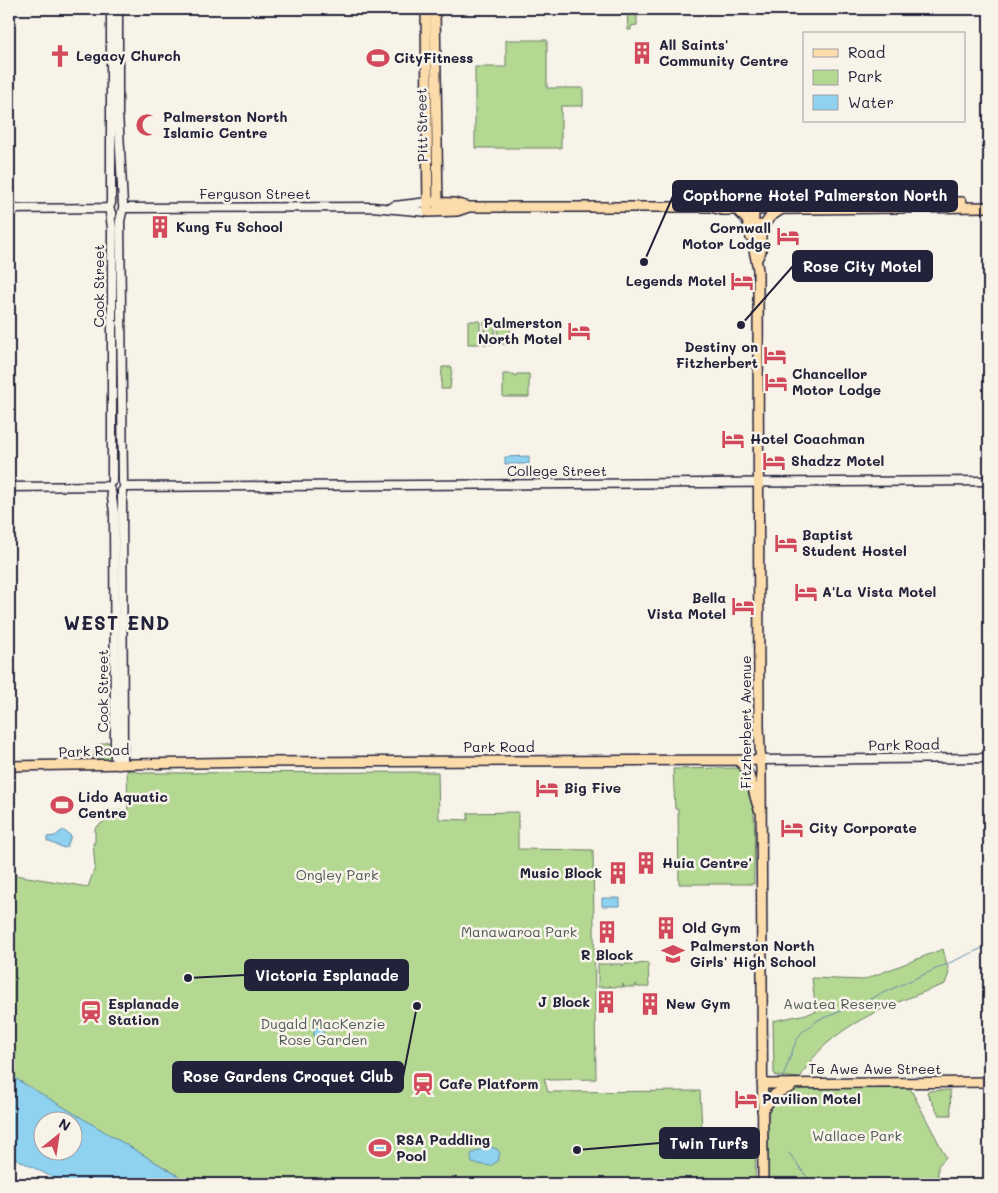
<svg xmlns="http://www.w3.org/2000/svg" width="998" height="1193" font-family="Mali,sans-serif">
<rect width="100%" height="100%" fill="#f7f3e8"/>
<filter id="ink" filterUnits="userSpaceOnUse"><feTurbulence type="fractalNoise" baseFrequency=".02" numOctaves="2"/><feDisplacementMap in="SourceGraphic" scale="10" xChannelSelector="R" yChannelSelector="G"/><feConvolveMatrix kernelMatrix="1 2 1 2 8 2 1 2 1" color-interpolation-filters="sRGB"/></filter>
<g filter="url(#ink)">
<path fill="#b4d892" stroke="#6b7d66" d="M627 9H637V25L631 26V30H628Z
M506 40H547V88H583V106H561V148H475V67H506Z
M468 321H480V344H468Z
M484 321H495V344H484Z
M498 321H510V344H498Z
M442 367H452L450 389H441Z
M503 374H514L515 377 517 374H529V397H503Z
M108 742 111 744V755L107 760 93 759 95 746Z
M738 768C761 785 753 857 754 884H679L678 809H675L673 769Z
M127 770 143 773 438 772 439 819 468 820V813L518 812V849L593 850 596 1079 550 1080 544 1078 548 1092 700 1091 702 1130 756 1129 755 1184H192L9 1075V874L88 887 95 867 93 843H95V828L105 821V811H128Z
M943 949 949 973 945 984C893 1004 827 1025 800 1078L776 1076 774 1073 773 1021 816 1012 812 978 863 980Z
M648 963 649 987H637L636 984V987H624L623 984V987H611L610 985V987H598V964H610L611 966V964H623V966L624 964H635L636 966 637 964Z
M910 1088 946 1157 938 1166V1184H768V1089Z
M950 1090 951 1115H939L927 1093 928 1091Z"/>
<path fill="#8ed2f0" stroke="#638ca8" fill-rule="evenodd" d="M529 456V464H505V457Z
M63 830 71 836 67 847 64 848 47 841V837L55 836Z
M602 898H620V906H602Z
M320 1025 324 1028 323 1038 314 1036V1028Z
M9 1075 35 1090 192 1184H65L9 1155ZM72 1120V1150H42V1120Z
M371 1143H381L390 1147 388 1154 378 1153 370 1149Z
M488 1146 497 1149 500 1153 498 1161 490 1166 472 1163 471 1154Z"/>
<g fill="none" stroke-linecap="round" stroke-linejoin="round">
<path stroke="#638ca8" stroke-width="1" d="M782 1080 796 1041 802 1032 818 1020 852 1007 989 945
M789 1153 812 1184"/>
<defs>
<path id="minor" d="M111 9V203L109 208 112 215
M118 9V112L123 205
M394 206 428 202
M123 208 372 207 428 212
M9 209 109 208
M110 213 112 228V481
M123 482 120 221 123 208
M9 487 109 486
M124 487 989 481
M111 491 114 512 115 757 119 765
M760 760 989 758
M119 765 123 757 122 491"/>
<path id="major" d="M426 9 428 212 457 211 469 207
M435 9 438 208
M428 202 454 203 469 207H711L722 210 989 207
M753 203C755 218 753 232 754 247 754 255 757 261 758 270L759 726 761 770 763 1184
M711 207 722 203 766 202H962
M737 210 747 220 751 238
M761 230 770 217 782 209
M757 259 761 251V225
M738 760C753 773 752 792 759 809
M9 766 259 762 760 760
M762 1084 989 1082
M762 1111 775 1094 791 1087"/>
</defs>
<use href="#minor" stroke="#22223b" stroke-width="11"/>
<use href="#major" stroke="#22223b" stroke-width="12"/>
<use href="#minor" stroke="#f7f3e8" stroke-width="8"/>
<use href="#major" stroke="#fddcac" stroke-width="9"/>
</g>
</g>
<defs>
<symbol id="building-bare" viewBox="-9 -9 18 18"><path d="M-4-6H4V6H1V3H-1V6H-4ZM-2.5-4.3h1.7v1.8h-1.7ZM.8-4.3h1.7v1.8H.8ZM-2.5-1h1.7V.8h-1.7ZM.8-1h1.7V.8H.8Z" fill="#d1495b" stroke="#f7f3e8" stroke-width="2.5" paint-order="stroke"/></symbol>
<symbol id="church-bare" viewBox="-9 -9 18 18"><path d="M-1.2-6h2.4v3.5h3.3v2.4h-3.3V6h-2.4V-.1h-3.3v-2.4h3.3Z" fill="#d1495b" stroke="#f7f3e8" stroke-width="2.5" paint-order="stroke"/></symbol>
<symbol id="stadium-bare" viewBox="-9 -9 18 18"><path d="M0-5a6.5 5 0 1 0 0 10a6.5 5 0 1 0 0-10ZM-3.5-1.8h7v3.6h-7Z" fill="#d1495b" stroke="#f7f3e8" stroke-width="2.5" paint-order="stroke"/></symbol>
<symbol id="mosque-bare" viewBox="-9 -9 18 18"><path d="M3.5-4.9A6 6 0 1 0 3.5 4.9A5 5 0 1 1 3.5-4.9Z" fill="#d1495b" stroke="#f7f3e8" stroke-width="2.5" paint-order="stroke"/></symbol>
<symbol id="hotel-bare" viewBox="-9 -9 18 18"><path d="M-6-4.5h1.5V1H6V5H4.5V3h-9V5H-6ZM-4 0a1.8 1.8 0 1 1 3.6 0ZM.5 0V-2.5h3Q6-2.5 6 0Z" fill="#d1495b" stroke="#f7f3e8" stroke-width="2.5" paint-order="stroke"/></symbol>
<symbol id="school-bare" viewBox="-9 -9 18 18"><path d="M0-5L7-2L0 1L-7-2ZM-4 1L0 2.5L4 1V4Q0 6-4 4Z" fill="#d1495b" stroke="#f7f3e8" stroke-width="2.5" paint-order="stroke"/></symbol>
<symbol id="station-bare" viewBox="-9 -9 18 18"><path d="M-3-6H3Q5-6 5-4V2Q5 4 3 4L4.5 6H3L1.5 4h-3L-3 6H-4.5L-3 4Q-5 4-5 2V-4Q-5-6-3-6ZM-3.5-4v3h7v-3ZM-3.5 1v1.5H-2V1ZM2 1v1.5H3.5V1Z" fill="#d1495b" stroke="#f7f3e8" stroke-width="2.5" paint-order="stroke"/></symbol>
</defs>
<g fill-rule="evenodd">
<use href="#building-bare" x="626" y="37" width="32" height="32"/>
<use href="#church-bare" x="44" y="40" width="32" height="32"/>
<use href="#stadium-bare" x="362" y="42" width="32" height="32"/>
<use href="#mosque-bare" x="131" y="109" width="32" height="32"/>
<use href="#building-bare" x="144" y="211" width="32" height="32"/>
<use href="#hotel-bare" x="772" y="220" width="32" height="32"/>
<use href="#hotel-bare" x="726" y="265" width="32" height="32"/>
<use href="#hotel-bare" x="563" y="315" width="32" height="32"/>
<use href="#hotel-bare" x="759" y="339" width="32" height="32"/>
<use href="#hotel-bare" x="760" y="366" width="32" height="32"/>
<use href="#hotel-bare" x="717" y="423" width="32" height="32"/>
<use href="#hotel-bare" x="758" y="445" width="32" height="32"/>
<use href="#hotel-bare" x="770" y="527" width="32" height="32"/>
<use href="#hotel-bare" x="790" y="576" width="32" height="32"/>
<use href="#hotel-bare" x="727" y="590" width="32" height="32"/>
<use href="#hotel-bare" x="531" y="772" width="32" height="32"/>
<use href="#stadium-bare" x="46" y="789" width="32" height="32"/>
<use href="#hotel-bare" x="776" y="812" width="32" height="32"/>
<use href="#building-bare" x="630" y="847" width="32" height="32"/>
<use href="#building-bare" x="602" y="857" width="32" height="32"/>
<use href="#building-bare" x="650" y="912" width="32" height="32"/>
<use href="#building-bare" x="591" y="916" width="32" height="32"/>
<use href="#school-bare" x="657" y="938" width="32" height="32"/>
<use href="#building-bare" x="590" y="986" width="32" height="32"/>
<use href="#building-bare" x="634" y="988" width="32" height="32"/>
<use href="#station-bare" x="75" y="996" width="32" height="32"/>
<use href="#station-bare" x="407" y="1068" width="32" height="32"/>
<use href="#hotel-bare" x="730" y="1083" width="32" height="32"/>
<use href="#stadium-bare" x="364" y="1132" width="32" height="32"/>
</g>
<g text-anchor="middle" stroke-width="5" stroke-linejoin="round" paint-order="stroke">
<g font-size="14" font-weight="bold" fill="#22223b" stroke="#f7f3e8" text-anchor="start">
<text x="659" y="50">All Saints'<tspan x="659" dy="16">Community Centre</tspan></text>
<text x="76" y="61">Legacy Church</text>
<text x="394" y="63">CityFitness</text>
<text x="163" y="122">Palmerston North<tspan x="163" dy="16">Islamic Centre</tspan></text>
<text x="176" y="232">Kung Fu School</text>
<text x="771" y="233" text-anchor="end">Cornwall<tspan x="771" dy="16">Motor Lodge</tspan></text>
<text x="726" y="286" text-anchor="end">Legends Motel</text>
<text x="562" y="328" text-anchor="end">Palmerston<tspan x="562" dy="16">North Motel</tspan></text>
<text x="758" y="352" text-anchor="end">Destiny on<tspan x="758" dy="16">Fitzherbert</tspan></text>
<text x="792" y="379">Chancellor<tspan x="792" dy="16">Motor Lodge</tspan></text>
<text x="750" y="444">Hotel Coachman</text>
<text x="791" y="466">Shadzz Motel</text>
<text x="802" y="540">Baptist<tspan x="802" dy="16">Student Hostel</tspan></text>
<text x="822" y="597">A'La Vista Motel</text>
<text x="726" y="603" text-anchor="end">Bella<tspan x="726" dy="16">Vista Motel</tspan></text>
<text x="564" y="793">Big Five</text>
<text x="78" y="802">Lido Aquatic<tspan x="78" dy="16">Centre</tspan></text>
<text x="809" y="833">City Corporate</text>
<text x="662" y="868">Huia Centre'</text>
<text x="602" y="878" text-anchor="end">Music Block</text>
<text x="682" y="933">Old Gym</text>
<text x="690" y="951">Palmerston North<tspan x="690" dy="16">Girls' High School</tspan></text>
<text x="607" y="960" text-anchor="middle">R Block</text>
<text x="590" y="1007" text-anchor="end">J Block</text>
<text x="108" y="1009">Esplanade<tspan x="108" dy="16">Station</tspan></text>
<text x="666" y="1009">New Gym</text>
<text x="439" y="1089">Cafe Platform</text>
<text x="762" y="1104">Pavilion Motel</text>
<text x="396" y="1145">RSA Paddling<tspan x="396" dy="16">Pool</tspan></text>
</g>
<g font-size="14" fill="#22223b" stroke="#f7f3e8">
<text transform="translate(422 125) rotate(-91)" y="5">Pitt Street</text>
<text x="255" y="199">Ferguson Street</text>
<text transform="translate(99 286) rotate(-90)" y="5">Cook Street</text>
<text x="557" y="476">College Street</text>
<text transform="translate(103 691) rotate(-90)" y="5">Cook Street</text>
<text transform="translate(746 722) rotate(-90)" y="5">Fitzherbert Avenue</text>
<text transform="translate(904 745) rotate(-1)" y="5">Park Road</text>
<text x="499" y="752">Park Road</text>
<text transform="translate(94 751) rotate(-2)" y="5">Park Road</text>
<text x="875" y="1074">Te Awe Awe Street</text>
</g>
<g font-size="14" fill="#4e5955" stroke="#f7f3e8">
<text x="337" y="880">Ongley Park</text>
<text x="519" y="937">Manawaroa Park</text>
<text x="840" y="1009">Awatea Reserve</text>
<text x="323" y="1029">Dugald MacKenzie<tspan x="323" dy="16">Rose Garden</tspan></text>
<text x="857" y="1141">Wallace Park</text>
</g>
<g font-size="19" font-weight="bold" letter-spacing="1" fill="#22223b" stroke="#f7f3e8">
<text x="117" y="630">WEST END</text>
</g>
</g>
<path fill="none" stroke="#22223b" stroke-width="2" d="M644 262L673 196M741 325L793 266M188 978L245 975M417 1006L403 1077M577 1150L660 1143"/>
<g fill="#22223b" stroke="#f7f3e8" stroke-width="2">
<circle cx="644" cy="262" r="5"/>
<circle cx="741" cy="325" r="5"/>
<circle cx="188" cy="978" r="5"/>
<circle cx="417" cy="1006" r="5"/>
<circle cx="577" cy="1150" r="5"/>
</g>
<g fill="#22223b" stroke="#22223b" stroke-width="2">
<rect x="673" y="181" width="284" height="30" rx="5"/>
<rect x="793" y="251" width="139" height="30" rx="5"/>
<rect x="245" y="960" width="163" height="30" rx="5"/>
<rect x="173" y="1062" width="230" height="30" rx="5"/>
<rect x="660" y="1128" width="99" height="30" rx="5"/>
</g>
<g font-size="15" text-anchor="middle" font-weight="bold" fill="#fff">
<text x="815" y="201">Copthorne Hotel Palmerston North</text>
<text x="862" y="272">Rose City Motel</text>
<text x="327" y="981">Victoria Esplanade</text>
<text x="288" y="1082">Rose Gardens Croquet Club</text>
<text x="709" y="1149">Twin Turfs</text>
</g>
<rect width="998" height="1193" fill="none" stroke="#f7f3e8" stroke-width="30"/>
<rect x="15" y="15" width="968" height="1163" fill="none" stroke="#22223b" stroke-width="2" filter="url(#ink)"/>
<rect x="803" y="32" width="162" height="90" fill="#f7f3e8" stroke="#a29fa3"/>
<rect x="813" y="49" width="25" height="8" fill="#fddcac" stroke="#a29fa3"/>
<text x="848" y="58" font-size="15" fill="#22223b">Road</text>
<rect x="813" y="70" width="25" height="15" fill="#b4d892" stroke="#a29fa3"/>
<text x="848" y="82" font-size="15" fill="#22223b">Park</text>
<rect x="813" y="95" width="25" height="15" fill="#8ed2f0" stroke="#a29fa3"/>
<text x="848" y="108" font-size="15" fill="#22223b">Water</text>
<g transform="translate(58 1136) rotate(30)"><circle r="24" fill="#f7f3e8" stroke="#a29fa3"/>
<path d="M0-4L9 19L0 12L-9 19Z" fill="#d1495b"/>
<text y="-8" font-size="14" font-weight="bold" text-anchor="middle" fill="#22223b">N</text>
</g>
</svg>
